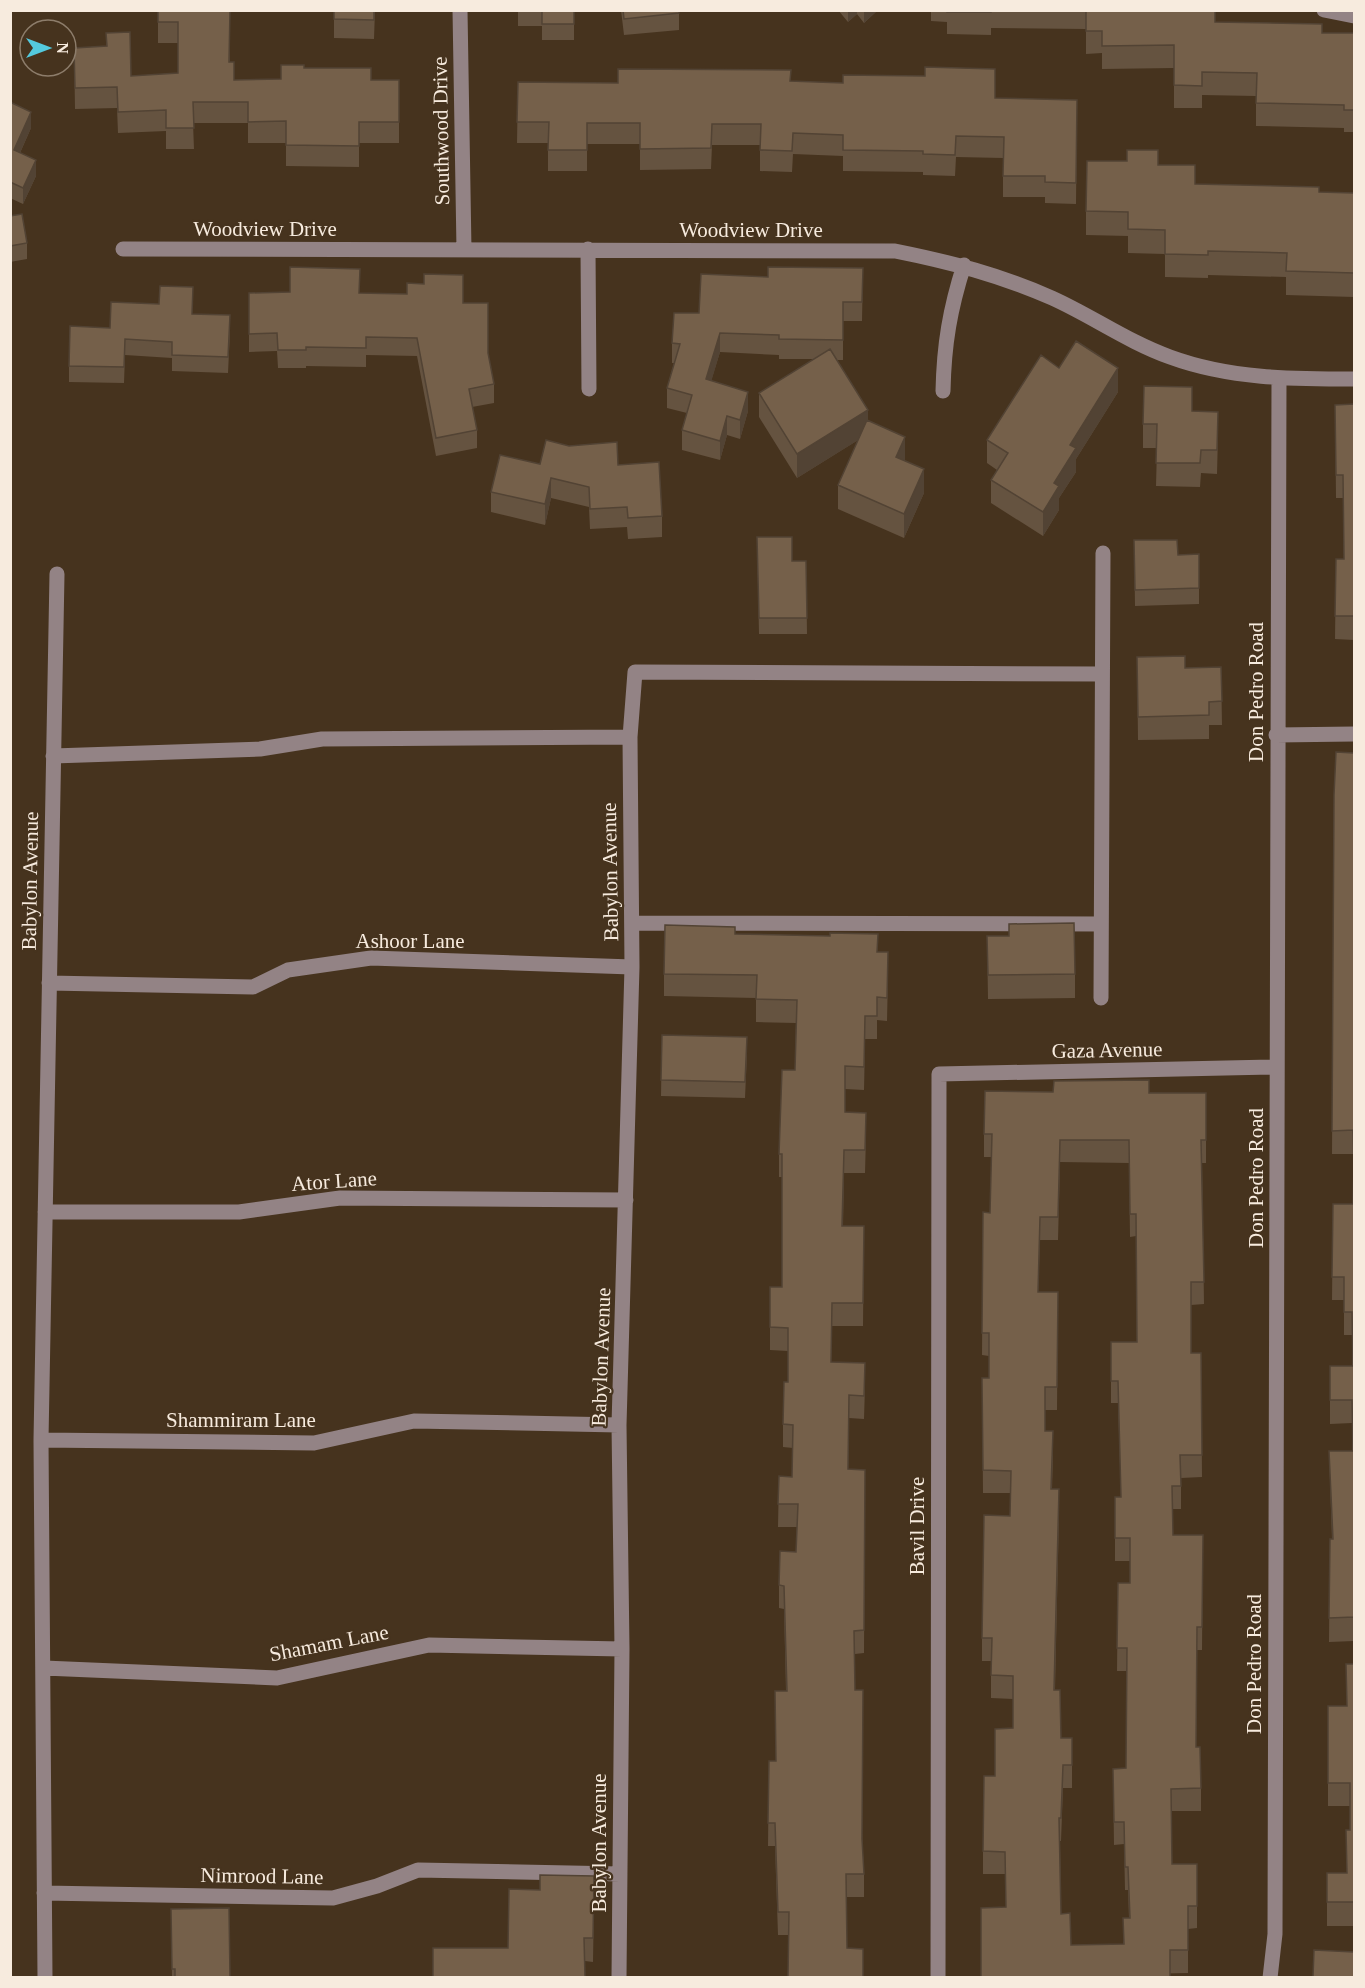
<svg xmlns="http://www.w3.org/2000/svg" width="1365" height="1988" font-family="Georgia,serif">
<rect width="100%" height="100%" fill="#46331e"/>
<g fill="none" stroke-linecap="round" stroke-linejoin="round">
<path stroke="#938385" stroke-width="15" d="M460 10 464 250
M1324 10 1354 16
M123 249 895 251C950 262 1000 275 1052 298 1092 316 1128 342 1170 357 1230 379 1292 379 1354 379
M588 249 589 389
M943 391C944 344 950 309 964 265
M1276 735 1354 734
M53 756 260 749 322 739 630 737
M632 923 1101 924
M49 983 253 987 288 970 371 958 632 967
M1101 998 1103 553
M45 1212H239L340 1198 626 1200
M41 1440 314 1443 414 1421 619 1425
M44 1668 277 1678 429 1645 622 1649
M44 1893 333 1898 377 1886 418 1870 620 1874
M45 1978 41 1440 57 574
M619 1978 622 1649 619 1425 632 967 630 737 635 672 1101 674
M938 1978 939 1074 1277 1067
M1270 1978 1275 1934 1279 379"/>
</g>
<path fill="#655340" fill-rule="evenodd" d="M158 10H230V62L234 80 281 79V65L304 68 371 80H399V143H359V167L286 166V143H248V123H193L194 149H166V131L118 133 117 108 75 109 74 48 106 46V33L131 76 178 73V43H158Z
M334 10H375L374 39 334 38Z
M518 10H574V40H542V26H518Z
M621 10H679V30L624 35Z
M838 10H878L864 23 857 14 848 22Z
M931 10H1215V22L1322 33H1354V132H1344V128L1256 126V96L1202 95V108H1174V68L1102 69V53L1086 54V29L991 28V35L947 34V22L931 21Z
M791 81 995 98 1077 100 1076 204 1045 203V197H1003V158L956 157 955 176 923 175V172L843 171V156L793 154 792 172 760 171V145H712L711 169 640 170V144H587V171H548V143H517L518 82 618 83Z
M10 102 31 128 20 153 36 176 23 204 10 198Z
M1127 161 1158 165 1195 184 1319 192 1354 193V297L1286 295V277L1208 275V278L1165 277V254L1128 253V236L1086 235V211Z
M10 216 27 243V259L10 262Z
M863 268 862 321H843V360H837L868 420 905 461 924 493 904 538 838 509V485L858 440 797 478 759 417V393L814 359H779V355L720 352 711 381 748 411 740 439 727 435 720 460 682 450V430L687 413 667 408V388L674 363H672V343L699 313 768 277Z
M249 293H359L463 303 488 354 494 384V403L472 407 477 430V448L436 456 417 356 366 355V367L306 366V368H278L277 351 249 352Z
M193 314 230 331 228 373 172 371V358L125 355 124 383 69 382V366L110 328Z
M1059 368 1118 392 1076 459V472L1059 498V510L1043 536 991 503V480L997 470 987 463V440Z
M1354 404V640L1335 639 1336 559H1344L1343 498H1336L1335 405Z
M1192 411 1218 435 1217 474 1201 473 1200 487 1156 486 1157 448H1143V424Z
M540 464 618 465 662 516V537L628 539 627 527 590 529 589 507 551 498 545 525 491 512V492Z
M757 537 792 561H806L807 634H759Z
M1134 540 1178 555 1199 554V604L1135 606Z
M1137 657 1185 668 1221 667 1222 725H1209V739L1138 740Z
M1354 753V1641L1329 1642 1330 1539H1332L1329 1451H1352V1423L1330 1424V1366H1352V1335H1344V1300H1332L1333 1204H1353L1354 1174 1353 1154H1332L1334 795Z
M735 934 878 952 888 975 887 1021 877 1020V1039H865L864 1090 845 1089V1112L866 1136 865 1173H844L843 1226H864L863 1326H832L831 1362 865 1386 864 1419 849 1418 848 1469 865 1470 864 1653 855 1654V1690L864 1874V1897H847V1948L863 1977 789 1935H778L775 1846H768L769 1761H776L786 1691 784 1609 779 1608V1585L796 1552 797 1527H778L779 1476 792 1477 793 1448 783 1447V1424L788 1382V1351L770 1350V1287H782V1177H779V1154L795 1070 796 1023 756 1022V998L664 996V974Z
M987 936H1009L1075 974V998L988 999Z
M662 1035 747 1053 745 1098 661 1096Z
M1053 1092 1206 1093V1163H1202L1204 1304 1191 1305V1353H1201L1202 1477 1181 1478V1509H1172L1173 1535H1203L1202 1650H1197L1196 1747 1201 1788V1811H1171L1172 1864 1197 1906V1928L1188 1929V1973L981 1977 1006 1907 1005 1874H983V1851L995 1776 1013 1728V1699L991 1698V1661H982V1638L1010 1516 1011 1493H983L982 1378H989V1356L982 1355 983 1212 990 1213 992 1157H984V1134ZM1060 1162 1129 1163 1130 1237 1136 1236 1137 1342H1111V1403H1118L1121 1497H1115V1561H1130V1583H1118L1117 1671H1127L1126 1768 1113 1769 1114 1845 1124 1844 1125 1890H1128L1129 1918 1123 1944 1071 1945 1061 1914 1060 1841H1061L1063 1788H1072V1738H1061L1055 1690 1059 1512 1052 1489 1053 1454 1045 1431V1410H1057L1058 1292H1038L1040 1240H1058Z
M1354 1664V1926H1327V1873H1347L1350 1830V1806H1328V1706H1347Z
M594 1900 593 1962 585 1961 508 1948Z
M171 1909 230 1977H172Z"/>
<path fill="#524334" d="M848 10H857V14L848 22Z
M864 10H878L864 23Z
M31 112V128L14 166V150Z
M36 160V176L23 204V188Z
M720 333V352L706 399V379Z
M1118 368V392L1076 459V472L1059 498V510L1043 536V512L1070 445Z
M748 392V411L740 439V420Z
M868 410V434L797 478V454Z
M727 416V435L720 460V441Z
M905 437V460L896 480V457Z
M924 469V493L904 538V514Z
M551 478V498L545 525V504Z
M865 1016V1039L864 1090V1067Z
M844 1150V1173L842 1249V1226Z"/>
<path fill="#75604a" stroke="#524334" stroke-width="1.5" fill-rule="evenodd" d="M158 10H230L229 62H234V80L281 79V65H304V68H371V80H399V122H359V146L286 145V121L248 122V102H193L194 128H166V110L118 112 117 87 75 88 74 48 107 46 106 33 130 32 131 76 178 73V22H158Z
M334 10H374V20L334 19Z
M542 10H574V24H542Z
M623 10H679V13L624 19Z
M947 10H991V12H947Z
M1086 10H1215V22L1322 24V33H1354V110H1344V105L1256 103 1257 73 1202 72V86L1174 85V45L1102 46V31H1086Z
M925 67 995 69V98L1077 100 1076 183 1045 182V176H1003L1004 137 956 136 955 155 923 154V151L843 150V135L793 133 792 151 760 150 761 124H712L711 148 640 149V123H587V150H548L549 122H517L518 82 618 83V69L791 70 790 81 843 83V75L925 76Z
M10 102 31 112 14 150 36 160 23 188 10 182Z
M1127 150H1158V165H1195V184L1319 187V192L1354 193V273L1286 271 1287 253 1208 251V255L1165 254V230L1128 229V212L1086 211 1087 161H1127Z
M22 214 27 243 10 246V216Z
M290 267 360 269 359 293 407 294V283L424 284V274L463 275V303H488V353L494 384 469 389 477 430 436 438 417 338 366 337V348L306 347V350H278L277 333 249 334V293L290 292Z
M768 267 863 268 862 302H843V340L779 339V335L720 333 706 379 748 392 740 420 727 416 720 441 682 430 692 395 667 388 680 344 672 343 674 313H699L701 274 768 277Z
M160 286 193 287 192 314 230 315 228 357 172 355V342L125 339 124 367 69 366 70 326 110 328 111 302 159 304Z
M1076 341 1118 368 1070 445 1076 448 1054 483 1059 486 1043 512 991 480 1008 453 987 440 1041 355 1059 368Z
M830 349 868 410 797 454 759 393Z
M1144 386 1192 387V411L1218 412 1217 450H1201L1200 463H1156L1157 424H1143Z
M1354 404V616H1335L1336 559H1344L1343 475H1336L1335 405Z
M867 420 905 437 896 457 924 469 904 514 838 485Z
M546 440 569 446 617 442 618 465 659 462 662 516 628 518 627 507 590 509 589 487 551 478 545 504 491 492 500 455 540 464Z
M757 537H792V561H806L807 618H759Z
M1134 540H1177L1178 555 1199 554V588L1135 590Z
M1185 656V668L1221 667 1222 701 1209 702V715L1138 717 1137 657Z
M1336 752 1354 753V1617L1329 1618 1330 1539H1333L1329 1451H1353L1352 1400H1330V1366H1353L1352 1312H1344V1277H1332L1333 1204H1353L1354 1165 1353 1130 1332 1131 1334 795Z
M1074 923 1075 974 988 975 987 936H1009V924Z
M665 925 735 927V934L830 936V933L878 934 877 952H888L887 998 877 997V1016H865L864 1067 845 1066V1112L866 1113 865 1150H844L842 1226H864L863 1303H832L831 1362 865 1363 864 1396 849 1395 848 1469 865 1470 864 1630 854 1631 855 1690H863L862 1839 864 1874H846L847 1948 863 1949V1977H788L789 1912H778L775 1823H768L769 1761H776L775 1691H787L784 1586 779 1585 780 1551 796 1552 798 1504H778L779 1476 792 1477 793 1425 783 1424 784 1382H788V1328L770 1327V1287H782V1154H779L782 1070H795L797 1000 756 999 757 975 664 974Z
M662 1035 747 1037 745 1082 661 1080Z
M1149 1080V1093H1206V1140H1201L1204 1282H1191V1353H1201L1202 1455H1180L1181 1486H1172L1173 1535H1203L1202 1627H1197L1196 1747H1200L1201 1788 1171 1789 1172 1864H1197V1906H1188V1950H1170V1977H981V1908L1006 1907 1005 1852 983 1851 984 1776H995V1729L1013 1728V1676L991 1675 992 1638H982L984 1515 1010 1516 1011 1471 983 1470 982 1378H989V1333H982L983 1212 990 1213 992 1134H984L985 1091 1053 1092 1054 1081ZM1060 1140H1129L1130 1214H1136L1137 1342H1111V1381H1118L1121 1497H1115V1538H1130V1583H1118L1117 1648H1127L1126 1768 1113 1769 1114 1822H1124L1125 1867H1128L1130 1918H1123L1124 1944 1071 1945 1070 1913 1061 1914 1059 1818H1061L1063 1765H1072V1738H1061L1060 1690H1054L1059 1489H1051L1053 1431H1045V1387H1057L1058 1292H1038L1040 1217H1058Z
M1346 1664H1354V1902H1327V1873H1347L1346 1830H1350V1783H1328V1706H1347Z
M540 1875 594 1876 593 1938H584L585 1977H433V1948H508L509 1889 540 1890Z
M229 1908 230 1977H175V1969H172L171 1909Z
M1314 1950 1354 1952V1977H1313Z"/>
<g text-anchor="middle" stroke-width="4.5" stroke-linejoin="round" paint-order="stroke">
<g font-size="21" fill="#f7ebde" stroke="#46331e">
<text transform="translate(441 131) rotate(-91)" y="7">Southwood Drive</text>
<text x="265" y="236">Woodview Drive</text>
<text x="751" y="237">Woodview Drive</text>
<text transform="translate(1256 692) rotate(-90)" y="7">Don Pedro Road</text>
<text transform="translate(610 872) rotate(-91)" y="7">Babylon Avenue</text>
<text transform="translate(30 881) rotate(-89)" y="7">Babylon Avenue</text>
<text x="410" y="948">Ashoor Lane</text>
<text transform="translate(1107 1050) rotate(-1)" y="7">Gaza Avenue</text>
<text transform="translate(1256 1178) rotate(-90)" y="7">Don Pedro Road</text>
<text transform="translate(334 1181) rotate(-4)" y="7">Ator Lane</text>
<text transform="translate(601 1357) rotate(-88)" y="7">Babylon Avenue</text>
<text x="241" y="1427">Shammiram Lane</text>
<text transform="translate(917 1526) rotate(-90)" y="7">Bavil Drive</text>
<text transform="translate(329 1643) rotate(-11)" y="7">Shamam Lane</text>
<text transform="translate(1254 1664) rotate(-90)" y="7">Don Pedro Road</text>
<text transform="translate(599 1843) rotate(-90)" y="7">Babylon Avenue</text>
<text transform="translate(262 1876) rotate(1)" y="7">Nimrood Lane</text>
</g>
</g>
<rect width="1365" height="1988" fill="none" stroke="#f7ebde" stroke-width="24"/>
<g transform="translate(48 48) rotate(90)"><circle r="28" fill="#46331e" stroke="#8d7d6b" stroke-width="1.5"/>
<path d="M0-4.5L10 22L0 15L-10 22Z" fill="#54cade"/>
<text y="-9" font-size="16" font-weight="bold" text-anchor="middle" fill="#f7ebde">N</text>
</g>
</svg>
